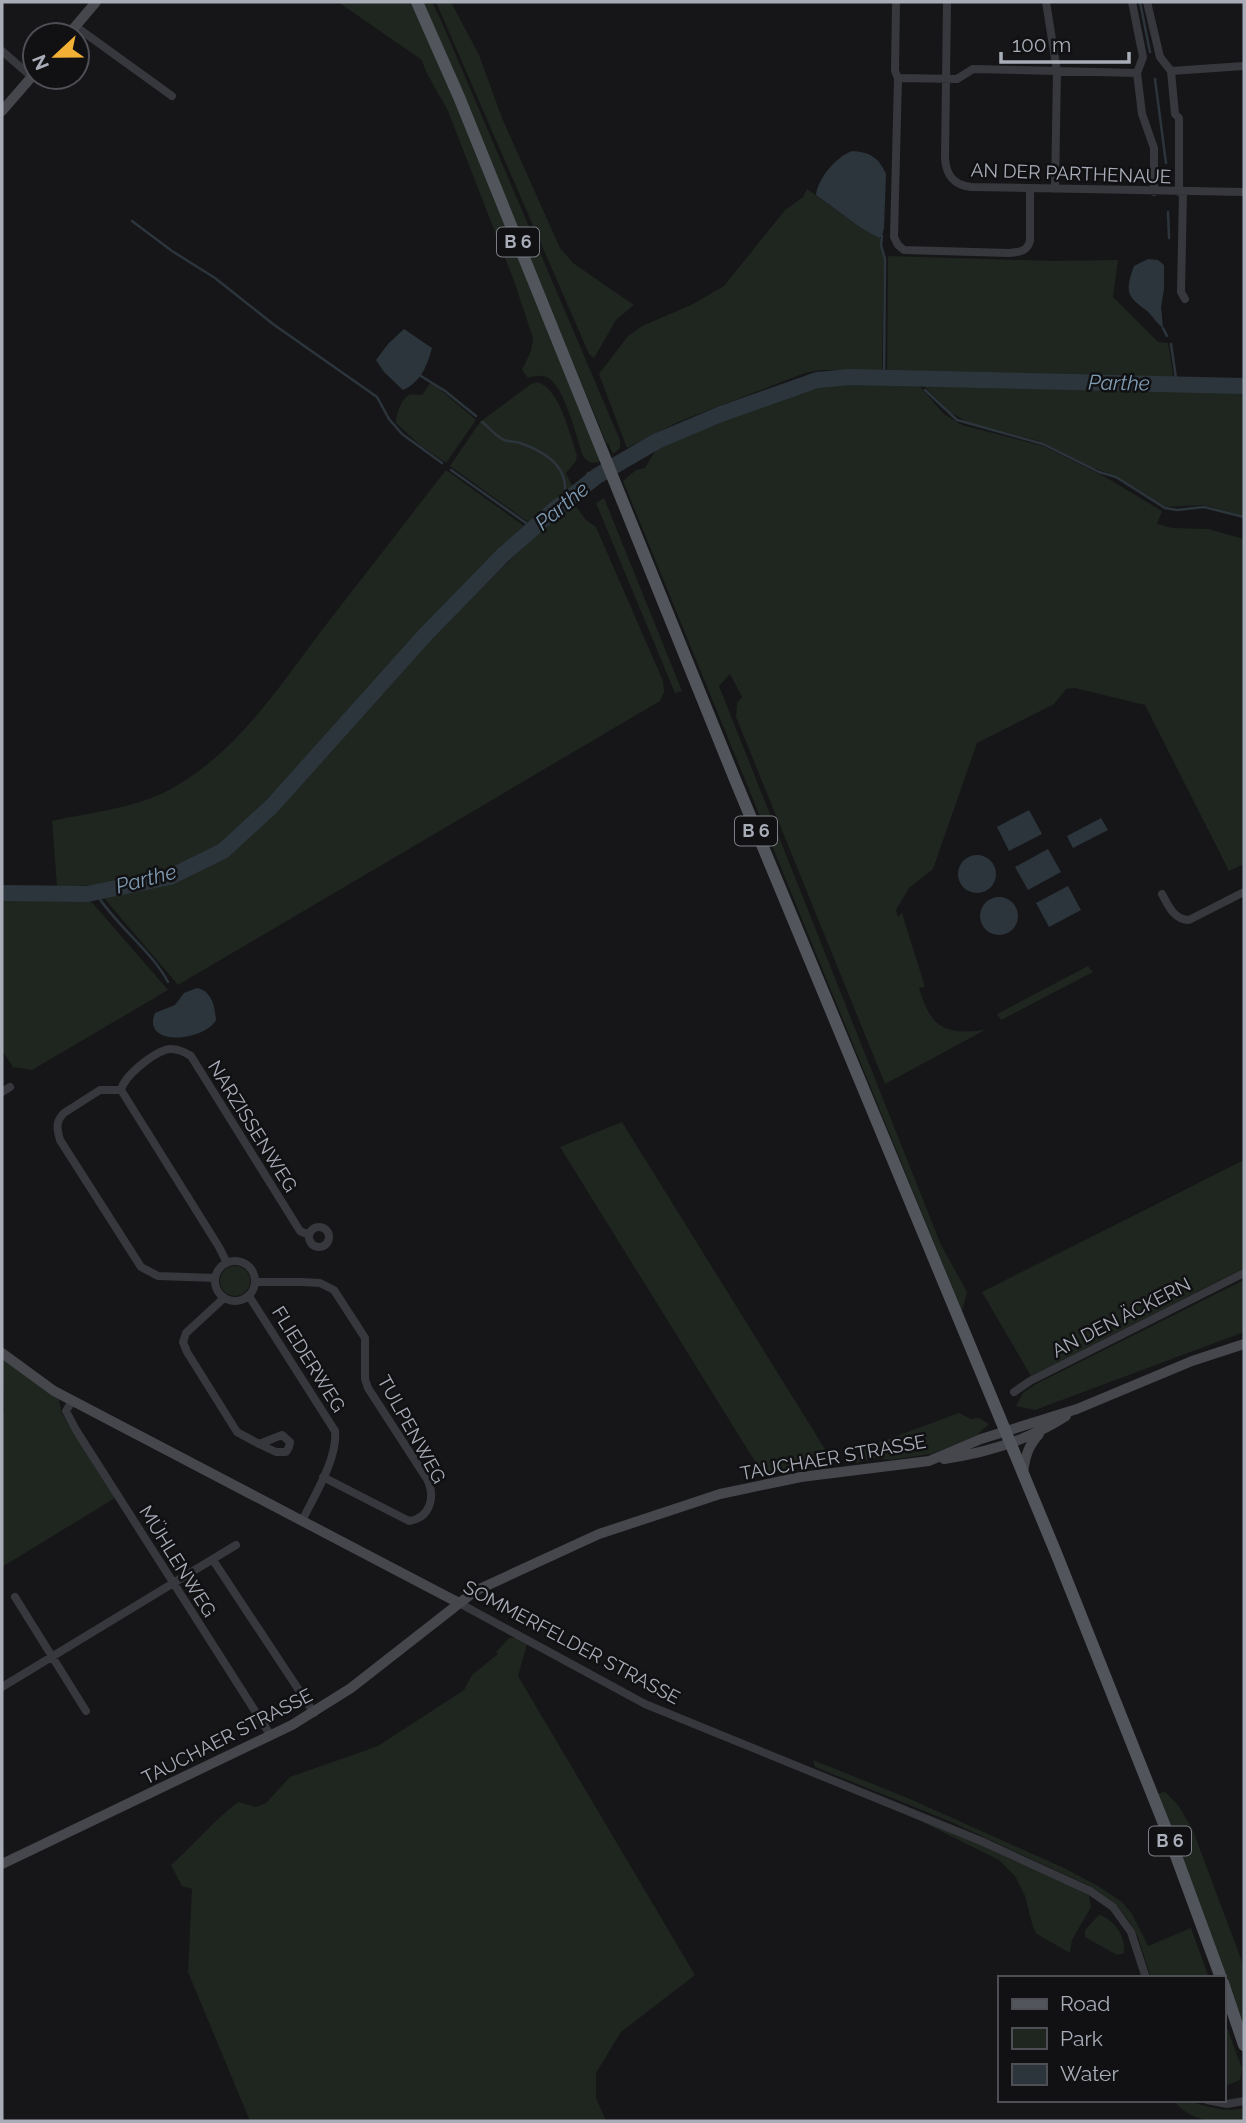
<svg xmlns="http://www.w3.org/2000/svg" width="1246" height="2123" font-family="Raleway,sans-serif">
<rect width="100%" height="100%" fill="#161618"/>
<path fill="#1e261f" d="M338 2H410L437 58 601 461C593 464 588 463 583 456 576 436 566 392 550 379 543 374 535 376 528 378L522 370 531 351 533 338 514 281 448 111C440 94 427 78 422 60Z
M422 2H432L440 18 620 440V448L613 454 608 443 607 444Z
M436 2H451L479 55 502 118 560 248 573 263 634 305 616 320 594 358 589 354Z
M807 189 861 228 880 237 884 257 882 370H821L805 373 678 422 627 448 599 374 628 336 642 326 691 305 724 286 785 210 803 197Z
M888 256 1054 261 1118 260 1113 297 1158 342 1168 343 1174 381 887 374Z
M915 381 944 414 962 425 1043 446 1107 478 1162 511 1157 524 1172 528 1208 529 1244 539V864L1229 871 1145 705 1075 688 1066 689 1054 704 977 743 933 869 909 888 896 910 898 917 902 913 925 987 919 988C931 1028 944 1035 985 1030L885 1084 736 717 737 703 742 697 730 674 719 686 941 1245 967 1292 962 1311 623 481 636 470 645 468 658 446 708 422 819 382Z
M919 381 1199 391 1244 390V516L1204 505 1166 507 1114 475 1088 466 1039 441 969 423 950 412Z
M431 382 476 420 446 463 421 446 396 423C396 415 401 399 409 395 413 394 418 395 422 395Z
M537 382C559 387 570 435 577 455L576 461 566 473 573 488 531 524 450 466 480 422 531 384Z
M446 470 527 528 492 561 256 815C244 825 233 840 219 848 170 878 114 887 57 886L52 821C91 812 133 809 169 790 235 755 279 687 322 630 363 577 404 524 446 470Z
M604 498 682 691 675 693 596 503Z
M572 501 586 520 596 527 663 681 664 692 660 701 178 985 104 898 109 895 164 881 192 870 232 849 271 813 419 647Z
M2 898 89 899 168 990 32 1070 13 1067 2 1050Z
M1088 966 1093 972 1001 1020 997 1014Z
M622 1122 828 1454 764 1476 560 1147Z
M1244 1160V1268L1031 1376 982 1292Z
M220 1281a15 15 0 1 1 30 0a15 15 0 1 1-30 0Z
M1244 1280V1332L1035 1410 1016 1406 1023 1393 1036 1384Z
M2 1358 59 1400 62 1414 115 1498 2 1567V1413L4 1411Z
M959 1413 971 1419 979 1418 989 1424 976 1436 931 1454 890 1460 876 1458 856 1463 857 1457 867 1447Z
M509 1638H515L536 1646 646 1705 942 1827 1089 1895 1091 1907 1072 1940 1070 1953 1037 1934 1033 1927 1025 1896 1015 1876 999 1860 900 1811 639 1703 527 1644 518 1676 695 1975 621 2032 596 2073V2098L606 2121H250L188 1972 192 1889 182 1886 171 1865C195 1844 212 1822 238 1802L256 1807 266 1803 290 1777 378 1746 464 1690 472 1675 498 1654 496 1652Z
M813 1760 910 1799 1064 1868 1098 1886 1122 1902 1132 1914 1148 1946 1191 1928 1209 1978H1151L1138 1937 1131 1924 1119 1908 1090 1886 949 1821 815 1767Z
M1165 1792 1178 1805 1192 1828 1244 1967V2032L1157 1794Z
M1099 1915C1115 1919 1126 1938 1124 1953L1117 1955 1085 1937V1930Z
M1223 2017 1242 2068 1240 2080 1223 2087Z
M1173 2100C1199 2100 1218 2115 1244 2108V2121C1216 2123 1192 2123 1173 2100Z"/>
<path fill="#2c353c" d="M852 151C869 152 879 157 886 174L884 228 882 236 879 238 861 228 816 195C818 178 836 157 852 151Z
M1148 259 1158 260 1164 265V289L1161 307 1163 328C1157 324 1153 316 1147 311 1126 296 1125 292 1134 266Z
M404 329 432 348C427 366 421 382 403 390L384 372 376 360 388 344Z
M1029 810 1042 834 1009 851 997 827Z
M1101 818 1108 830 1073 848 1067 836Z
M1048 849 1061 872 1028 890 1015 867Z
M958 874a19 19 0 1 1 38 0a19 19 0 1 1-38 0Z
M1068 886 1081 910 1049 927 1036 903Z
M980 916a19 19 0 1 1 38 0a19 19 0 1 1-38 0Z
M197 988C212 991 215 1007 216 1020 204 1042 141 1047 155 1013L175 1005 184 993Z"/>
<g fill="none" stroke-linecap="round" stroke-linejoin="round">
<path stroke="#2c353c" stroke-width="2.5" d="M1140 2 1150 52
M1155 79 1166 163
M1168 212 1169 238
M132 221 172 251 215 278 273 324 377 397 389 419 402 434 442 463
M882 236 881 245 885 259 884 378
M1163 328 1167 336
M1171 344 1177 385
M421 376 445 391 476 416
M913 379 917 383
M925 390 957 420 1043 444 1099 472 1116 477 1165 508 1177 510 1204 507 1244 517
M482 422C490 428 495 436 504 440 509 442 515 441 520 443 549 453 574 471 562 504
M451 470 533 528
M583 488 588 473
M95 892C116 926 151 950 168 982"/>
<path stroke="#2c353c" stroke-width="16" d="M2 893 87 894 170 877 223 851 272 806 425 635 503 555 554 510 597 476 657 441 721 414 817 380 850 377 1244 386"/>
<path stroke="#37383d" stroke-width="8" d="M896 2 895 71 898 78
M947 2 945 158C946 175 953 185 971 187L1244 192
M1046 2 1057 71 1055 189
M1132 2 1143 57 1137 73 1142 114 1154 148V192
M1147 2 1160 57 1171 71 1175 114 1179 118V192
M75 26 172 96
M2 51 32 77
M1171 71 1244 66
M1030 189V241C1027 252 1019 252 1009 253L904 250 898 245 894 237 898 78 957 79 973 69 1137 73
M1183 192 1181 292 1185 299
M1162 894C1168 905 1174 920 1189 920L1244 892
M121 1090H100L64 1113C55 1122 57 1129 60 1140L141 1267 158 1276 215 1278
M121 1090C124 1076 151 1055 165 1050 174 1047 183 1051 191 1056L300 1231 309 1235
M121 1090 219 1247 227 1263
M2 1092 10 1087
M309 1237a10 10 0 1 1 20 0a10 10 0 1 1-20 0Z
M215 1281a20 20 0 1 1 40 0a20 20 0 1 1-40 0Z
M255 1282H302L320 1283 334 1290 365 1338V1379L368 1388 427 1479C436 1497 430 1518 409 1521L323 1477
M249 1296 335 1431C338 1458 314 1496 303 1519
M224 1298 186 1333 183 1342 187 1352 237 1432 259 1444
M1014 1392 1030 1381 1244 1273
M72 1401 66 1411 76 1430 271 1736
M282 1435 290 1442 289 1447 286 1452H276L259 1444Z
M213 1560 314 1713
M15 1597 86 1711
M459 1603 645 1704 981 1841 1090 1891 1113 1907 1131 1932 1146 1978
M2 1687 236 1545
M1207 2100 1227 2104 1244 2101"/>
<path stroke="#45474d" stroke-width="10" d="M68 35 96 2
M2 111 35 73
M2 1353 54 1391 459 1603
M944 1459C987 1453 1030 1439 1066 1416
M1023 1473C1025 1457 1028 1446 1039 1434
M2 1864 292 1725 351 1688 475 1591 599 1534 720 1494 801 1477 929 1461 981 1439 1077 1409 1192 1361 1244 1344"/>
<path stroke="#53555c" stroke-width="12" d="M417 2 459 97 734 777 1056 1553 1168 1834 1221 1978
M1223 1983 1244 2045"/>
</g>
<g text-anchor="middle" stroke-width="5" stroke-linejoin="round" paint-order="stroke">
<g fill="#111113" stroke="#7b7e86" stroke-width="2">
<rect x="497" y="227.5" width="42" height="29" rx="5"/>
<rect x="735" y="816.5" width="42" height="29" rx="5"/>
<rect x="1149" y="1826.5" width="42" height="29" rx="5"/>
</g>
<g font-size="18" font-weight="bold" fill="#a8adb8">
<text x="518" y="248">B 6</text>
<text x="756" y="837">B 6</text>
<text x="1170" y="1847">B 6</text>
</g>
<g font-size="19" fill="#a8adb8" stroke="#111113">
<text transform="translate(1071 173) rotate(2)" y="7">AN DER PARTHENAUE</text>
<text transform="translate(253 1126) rotate(58)" y="7">NARZISSENWEG</text>
<text transform="translate(1121 1317) rotate(-27)" y="7">AN DEN ÄCKERN</text>
<text transform="translate(309 1359) rotate(58)" y="7">FLIEDERWEG</text>
<text transform="translate(412 1429) rotate(61)" y="7">TULPENWEG</text>
<text transform="translate(833 1457) rotate(-10)" y="7">TAUCHAER STRASSE</text>
<text transform="translate(178 1561) rotate(58)" y="7">MÜHLENWEG</text>
<text transform="translate(572 1642) rotate(28)" y="7">SOMMERFELDER STRASSE</text>
<text transform="translate(227 1736) rotate(-27)" y="7">TAUCHAER STRASSE</text>
</g>
<g font-size="21" font-style="italic" fill="#7f9bb3" stroke="#111113">
<text transform="translate(1119 383) rotate(1)" y="7">Parthe</text>
<text transform="translate(562 506) rotate(-40)" y="7">Parthe</text>
<text transform="translate(146 879) rotate(-15)" y="7">Parthe</text>
</g>
</g>
<rect width="1246" height="2123" fill="none" stroke="#a8adb8" stroke-width="7"/>
<rect x="998" y="1976" width="228" height="126" fill="#111113" stroke="#4d4f55" stroke-width="2"/>
<rect x="1012" y="1999" width="35" height="10" fill="#53555c" stroke="#4d4f55" stroke-width="2"/>
<text x="1060" y="2011" font-size="21" fill="#a8adb8">Road</text>
<rect x="1012" y="2028" width="35" height="21" fill="#1e261f" stroke="#4d4f55" stroke-width="2"/>
<text x="1060" y="2046" font-size="21" fill="#a8adb8">Park</text>
<rect x="1012" y="2064" width="35" height="21" fill="#2c353c" stroke="#4d4f55" stroke-width="2"/>
<text x="1060" y="2081" font-size="21" fill="#a8adb8">Water</text>
<g transform="translate(56 56) rotate(248)"><circle r="33" fill="#111113" stroke="#4d4f55" stroke-width="2"/>
<path d="M0-5L12 26L0 18L-12 26Z" fill="#f2b134"/>
<text y="-10" font-size="19" font-weight="bold" text-anchor="middle" fill="#a8adb8">N</text>
</g>
<path d="M1001 52v10h128v-10" fill="none" stroke="#a8adb8" stroke-width="3.5"/>
<text x="1012" y="52" font-size="21" fill="#a8adb8" stroke="#111113" stroke-width="5" paint-order="stroke">100 m</text>
</svg>
